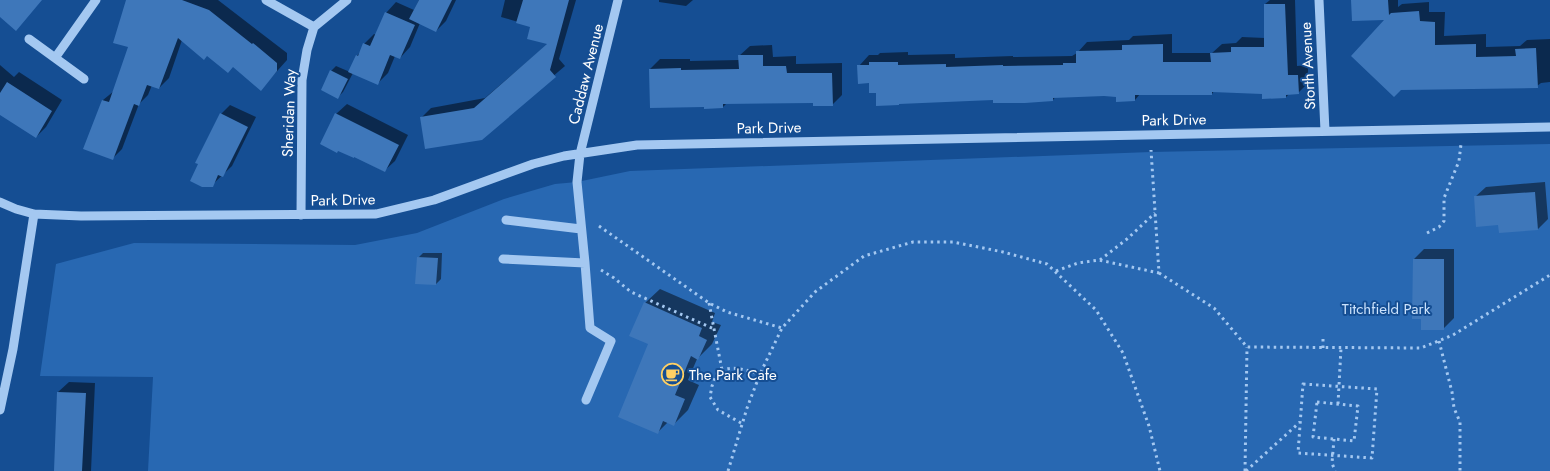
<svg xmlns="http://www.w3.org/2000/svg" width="1550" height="471" font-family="Jost,sans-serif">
<rect width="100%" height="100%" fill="#154e93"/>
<path fill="#2868b2" d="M1550 144V471H148L153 377 40 376 56 264 134 243 355 245 417 233 504 199 555 184 577 182 630 171 1151 152Z"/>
<path fill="#0007" d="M128 0H218L287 53V60L261 89 233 66 207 55 182 40 169 78 159 88 152 85 148 95 139 104 122 149 112 159 85 148 103 100 114 91 130 47Z
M419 0H456L446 21 436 31 420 23 410 47 400 58 395 56 388 73 378 83 353 73 343 92 338 97 331 71 336 66 350 72 357 56 361 51 364 44 374 34 376 35 386 13 396 2 414 10Z
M505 0H576L559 59 565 66 481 138 421 118 431 108 485 98 549 43 532 26 501 17Z
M659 0H693L686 6 659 2Z
M1270 0H1295L1297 66 1308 65V83L1298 93 1289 94 1286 97 1263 92 1214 91 1212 94H1140L1135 100 1117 95 1056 96 1053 100 994 99 877 91 859 66 869 55H878L880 53 908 52V55L955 54V58L1013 56V57L1072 56 1077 53 1087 42 1129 40 1133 36 1172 34V53H1212L1222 44 1236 43 1242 37 1265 38V4Z
M1353 0H1398V7L1402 4 1429 2V12H1445L1444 36 1486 34V47L1520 46 1527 40 1550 39V82L1541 83 1537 86 1401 88 1387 19Z
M772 45 773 57 796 56V64L842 63V95L832 105 815 101 727 103 723 107 650 69 660 59H690V61L739 60V56L750 46Z
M0 65 14 77 19 72 62 100 46 127 36 137 0 113Z
M347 104 408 135 395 161 384 171 354 156 336 114Z
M230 105 256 117 232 166 212 185 221 114Z
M1545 182 1548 219 1538 229 1499 223 1475 197 1486 187Z
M1424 249H1454V318L1444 328 1414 259Z
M423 253H442L441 279 436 284 418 258Z
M660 289 715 313 712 322 721 325 712 344 697 359 688 380 699 385 688 410 674 424 668 422 657 433 645 303Z
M69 382 95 383 91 471H55L58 392Z"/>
<path fill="#3e77ba" d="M0 0H42L16 31 0 17Z
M126 0H182L209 10 252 44 253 43 277 63V71L261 91 233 67 228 73 207 56 204 60 178 38 159 89 147 85 139 106 134 104 113 160 83 149 102 100 109 102 128 47 113 43Z
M419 0H452L436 32 409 19Z
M523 0H569L550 70 556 77 482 140 425 149 420 117 474 108 547 44 527 39 530 27 516 23Z
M1351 0H1388L1389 15 1391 13 1419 11 1420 21 1435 22V45L1476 44V57L1516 56 1515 49 1536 48 1538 88 1401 90 1394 97 1351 56 1384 20 1352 21Z
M1264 4H1285L1288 75H1298L1299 94 1286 95V98L1262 99V94L1212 92V95H1135V101L1116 102V97L1104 96 1053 98V101L1025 103H993V100L899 104V105L876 106V93H869V83L858 84 857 65H869V62H898V65L946 64V67L1003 65V66L1063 65V63H1076V51L1122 50V45L1163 44V62H1211L1210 53 1231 52V47H1264Z
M385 12 415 25 400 59 390 55 378 85 348 72 356 55 358 56 363 43 370 46Z
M738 55H763V66H786L787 73H832L833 106H813V103L723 104V108L704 109V107L650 108 649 69 681 68V70L739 69Z
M330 70 348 79 338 99 321 90Z
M7 82 52 111 36 138 0 115V93Z
M220 113 248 127 223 177 218 175 213 187H202L190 181 198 164 195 163Z
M335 113 399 145 385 172 354 157V158L338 151 337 153 320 144Z
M1535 192 1538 230 1499 233 1498 225 1476 227 1474 196Z
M417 257 438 258 436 285 415 284Z
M1413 259H1444V330H1421V319H1412Z
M644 302 702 328 699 336 707 340 698 360 691 356 675 395 685 399 674 426 663 421 658 434 618 417 648 344 629 336Z
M57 392 86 393 82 471H54Z"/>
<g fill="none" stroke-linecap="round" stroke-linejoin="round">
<path stroke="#a4c8f1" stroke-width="3" stroke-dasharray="2.5 4" stroke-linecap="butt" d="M599 226 709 303 727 312 782 328
M1427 233 1439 227 1444 221V198L1459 161 1461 144
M1100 260 1127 239 1155 213
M601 270 614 278 631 292 714 329
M1056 271 1078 263 1099 260 1159 273 1151 150
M1159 273 1214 308 1247 347 1421 348 1453 335 1550 275
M709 303 722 370
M1439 341 1452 392 1454 408 1460 422V471
M1323 348V339
M1303 384 1377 389 1372 458 1298 453Z
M1317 402 1358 406 1354 441 1313 437Z
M1338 404 1341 348
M741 423 718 410 710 397 712 386 717 373C731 364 745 370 760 374
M1334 439 1332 463 1335 471
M728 471 747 408 760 374 782 328 815 292 864 256 913 242H953L1003 252 1047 264 1096 310 1123 353 1149 426 1160 471
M1245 471 1247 347
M1246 471 1300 422"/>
<path stroke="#a4c8f1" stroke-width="9" d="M266 0 314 27
M1319 0 1325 131
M29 39 84 79
M55 58 96 0
M0 202 16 209 34 214 81 216 376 214 434 200 497 177 533 164 564 156 637 145 1550 127
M301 215 302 80 307 50 314 27 347 0
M506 220 581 229
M503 259 585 263 577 182 580 154 618 0
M585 263 590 328 611 341 586 400
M0 410 13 349 34 214"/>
</g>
<defs>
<symbol id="cafe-ring" viewBox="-11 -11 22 22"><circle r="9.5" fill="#154e93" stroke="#ffd064" stroke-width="1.5"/><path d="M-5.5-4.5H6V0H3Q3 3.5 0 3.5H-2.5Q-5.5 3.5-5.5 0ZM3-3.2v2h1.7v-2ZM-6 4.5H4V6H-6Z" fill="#ffd064"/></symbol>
</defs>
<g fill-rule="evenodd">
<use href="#cafe-ring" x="660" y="362" width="25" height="25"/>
</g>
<g text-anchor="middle" stroke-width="4" stroke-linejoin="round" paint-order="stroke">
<g font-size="15" fill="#fff" stroke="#154e93">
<text transform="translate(1308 66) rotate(-93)" y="5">Storth Avenue</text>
<text transform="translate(586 74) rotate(-76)" y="5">Caddaw Avenue</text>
<text transform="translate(289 113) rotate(-88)" y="5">Sheridan Way</text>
<text transform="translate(1174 120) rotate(-1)" y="5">Park Drive</text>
<text transform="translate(769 128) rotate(-1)" y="5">Park Drive</text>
<text transform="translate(343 200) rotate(-1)" y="5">Park Drive</text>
</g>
<g font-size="15" fill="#cbe2fc" stroke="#154e93">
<text x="1386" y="314">Titchfield Park</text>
</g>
<g font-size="15" fill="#fff" stroke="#154e93" text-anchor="start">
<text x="689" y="380">The Park Cafe</text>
</g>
</g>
</svg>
